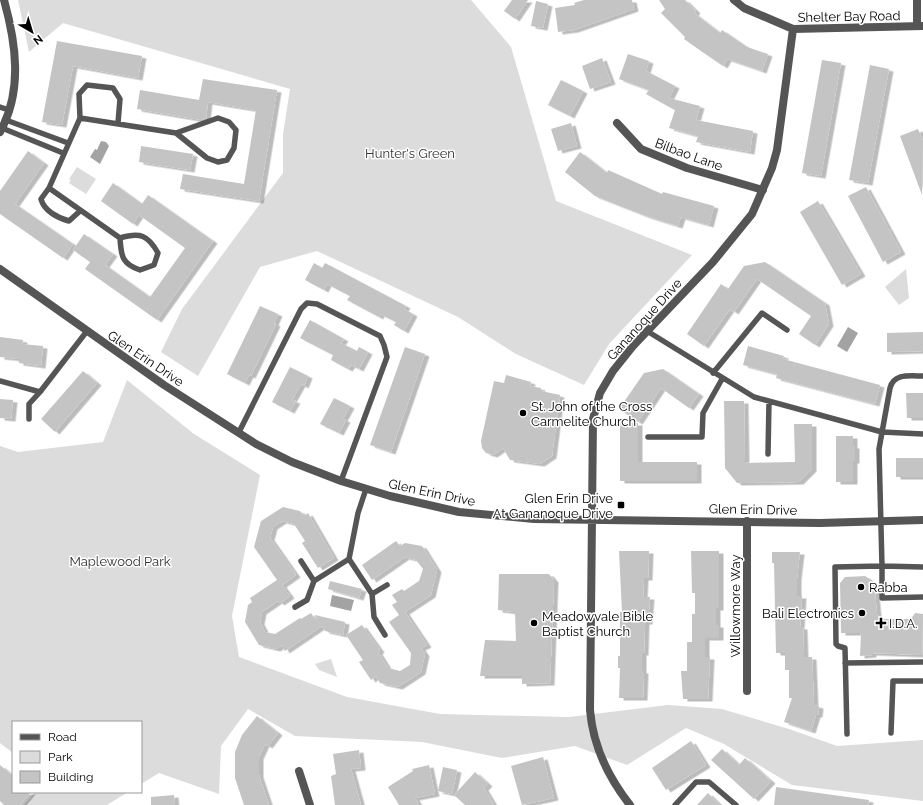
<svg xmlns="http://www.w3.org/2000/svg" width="923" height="805" font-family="Raleway,sans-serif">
<defs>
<filter id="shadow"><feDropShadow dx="4.5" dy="2.5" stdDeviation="0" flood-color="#0004"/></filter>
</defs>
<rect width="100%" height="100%" fill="#fff"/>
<path fill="#dcdcdc" d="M18 0H471L511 47 556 201 692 255 609 344 584 385 516 354 458 317 317 251 260 267 198 376 161 352 182 309 283 173V134L290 89 63 23 29 52Z
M77 167 96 179 86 194 69 183 71 180 69 179Z
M906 269 909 298 899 305 885 287Z
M127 380 194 434 260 475 232 616 239 657 347 697 440 714 569 717 668 705 722 709 789 729 837 746 923 740V801L792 785 724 744 686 728 627 765 575 746 502 758 422 742 295 736 248 709 221 746 219 794 159 773 141 784V722H13V753L0 743V446L18 452 103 442Z
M331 659 337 677 319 670 315 664Z
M35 792H128L107 805H24Z"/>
<path fill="#a3a3a3" d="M101 141 106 142 109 146 100 164 90 157 95 149 97 150Z
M848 327 858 333 847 352 837 346Z
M332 595 354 600 351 611 330 606Z"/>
<path fill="#c4c4c4" filter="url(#shadow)" d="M512 0H528L515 19 504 11Z
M584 0H632L634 9 574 30 558 32 555 8 575 5 574 3Z
M659 0H685L696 11 694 13 720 33 722 30 747 47 768 54 762 71 727 59 723 66 701 51 684 39 685 37 661 13 665 9Z
M536 1 548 4 543 28 531 26Z
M57 41 142 56 138 78 73 66 62 125 42 122Z
M628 54 649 61 646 71 675 86 669 98 700 106 696 120 753 131 750 152 696 142 698 136 669 128 675 110 646 94 649 90 619 79Z
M602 58 611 82 590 89 582 66Z
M822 60 841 63 821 176 802 173Z
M870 65 889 69 868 183 849 180Z
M203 79 277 90 259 201 180 189 183 174 244 184 256 110 208 102 206 118 201 120 137 109 140 90 199 100Z
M561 80 583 91 570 116 548 105Z
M571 123 577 146 558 151 551 129Z
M918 129 923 141 922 195 900 136Z
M141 146 193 154 190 170 139 162Z
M28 151 44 163 15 204 73 244 63 258 0 214V191Z
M580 152 607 173 608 170 662 194 663 192 714 206 709 225 681 217 678 226 646 216 595 196 565 172Z
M113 183 142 204 148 195 213 241 157 320 85 269 90 262 73 250 84 234 113 254 105 265 150 297 185 248 139 215 133 224 101 201Z
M866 187 901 252 883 262 848 196Z
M818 201 861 274 842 285 800 212Z
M765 262 825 303 829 324 815 345 799 334 811 316 757 279 734 312 730 309 704 346 687 334 721 284 728 289 744 266Z
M314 263 322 268 325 263 406 306 404 309 413 314 404 331 394 325 396 322 380 314 379 317 347 300 350 296 327 284 324 290 305 280Z
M260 306 278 314 274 323 276 324 251 376 249 375 245 383 227 374Z
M310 320 344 339 341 343 357 351 359 347 368 352 359 369 351 365 348 369 331 360 333 355 300 338Z
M923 332V351L887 352V333Z
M0 337 23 340 22 344 43 346 41 366 19 363V359L0 357Z
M748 346 784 356 783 359 880 385 875 404 776 378 777 374 743 365Z
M405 347 425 354 391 452 370 445Z
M290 367 308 376 304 386 301 384 292 400 296 401 290 411 272 402Z
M663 369 699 394 689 408 661 388 638 422 619 409 644 373Z
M83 371 97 383 55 432 41 419Z
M506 375 531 382 530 386 541 388V391L560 395 552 456 540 464 510 460 503 448 493 455 486 453 482 448 481 441 494 381 504 383Z
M906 393H923V418H907Z
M334 398 350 406 343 419 346 420 339 433 320 424Z
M0 399 13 400 11 419 0 418Z
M724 401H744L745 463 795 462 794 424H812V469L799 482 737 483 725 468Z
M620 423H638V462H697V481H620Z
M836 436H853V446H855V461H853V482H836Z
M896 458H923V477H896Z
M283 507 300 511 304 516 308 513 334 558 318 568 302 543 305 541 294 524 282 521 273 527 270 538 296 575 282 585 290 596 280 603 278 601 262 612 260 622 265 632 275 634 300 618 301 619 311 613 315 619 317 618 315 615 345 622 343 635 325 631 322 626 285 651 282 645 276 649 259 645 245 622 248 605 252 602 250 598 277 580 254 547 261 521Z
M396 541 400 546 405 543 422 546 437 570 431 595 405 612 427 645 421 648 425 654 421 672 398 687 380 683 376 676 371 680 359 662 363 660 346 635 362 625 380 650 378 652 388 668 400 671 410 665 411 653 389 622 399 615 392 605 397 602 392 595 402 589 404 591 419 581 423 569 416 560 405 557 372 580 362 565Z
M619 551H649L648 578H644L643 597H650L648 622H645L644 653H642V671H644L643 698H619L620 668H618V656H620V612H622Z
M691 551H719V608H716V625H719V638H705V657H710L708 699H683L681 671H687V642H692V614H695V593H692Z
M772 552H800L797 578V596H802L800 627H803L804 657H812L814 705 819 706 818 715H816L811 731 784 722 792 698H789V670H785V653H776L774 563H772Z
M499 574H549L554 580 550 683 522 684V676H480L485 640 516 641 515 612 498 610Z
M865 576 874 582 877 614 882 619H911L915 613 923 614 922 655 872 653V655L860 656 861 633H841L840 583 845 577Z
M330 581 362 589 359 598 328 589Z
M257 716 278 733 268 746 265 744 259 757V775L269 805H244L235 778V752L242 735Z
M691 741 706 765 666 790 652 768Z
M722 749 739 765 745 758 771 781 754 799 711 760Z
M359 750 361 768 351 769 361 805H335L331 776 336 774 333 754Z
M543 757 554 798 522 805 511 766Z
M0 765 13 776V792H31L20 805H4L0 801Z
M429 765 435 794 415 798 419 805H399L388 787 413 771 412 769Z
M443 767 457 770 452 794 438 791Z
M475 772 488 784 484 788 494 805H465L454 795Z
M776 787 869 800 868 805H774Z
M708 793 720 805H697Z
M174 795 175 805H151V797Z"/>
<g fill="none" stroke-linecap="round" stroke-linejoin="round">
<path stroke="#555" stroke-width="5.5" d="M0 107 9 110
M80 118 79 94 87 85 113 88 120 99 118 123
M6 120 68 143
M2 128 63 153
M49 188 41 199C44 211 58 218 69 221L80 211
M120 238C121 256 122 264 140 270L154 265 158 253C148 235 140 232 120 238L49 188 80 118 176 133 207 158 218 162 227 160 234 148 236 130 229 122 218 118 176 133
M647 331 754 397 882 432 923 434
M713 373 762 313 787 330
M0 381 40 392 87 331
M29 419V404L40 392
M239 432 301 309 307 303 317 304 380 336 384 345 387 357 341 481
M648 437H702L703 413 722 379
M768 454 769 402
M366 489 358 513 349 559 372 594 374 617 385 635
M301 561 314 581
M923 567 882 566V598L923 597
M372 594 387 585
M295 607 307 600 314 581 349 559
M845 663 923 662
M891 733 893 681H923
M847 734 845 648 838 646 836 644 835 567 882 566 879 449 890 388C894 373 910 376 923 376
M675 805 696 782H709L736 805"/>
<path stroke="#555" stroke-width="8" d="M917 0V26
M617 123 641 149 687 168 763 190
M747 691V521
M299 771 310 805"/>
<path stroke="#555" stroke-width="8" d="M734 0 744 8 793 29 923 26
M0 132C23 91 16 43 4 0
M0 269 164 385 256 444 292 462 341 481 390 496 459 512 534 519 820 523 923 520
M630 805C608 777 593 746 590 710L593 419 600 393 613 371 633 346 713 262 752 214 772 168 777 150 793 29"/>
</g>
<g fill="#000" stroke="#fff" stroke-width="1.5">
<circle cx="523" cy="413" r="4"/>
<rect x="617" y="501" width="8" height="8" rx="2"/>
<circle cx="861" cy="587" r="4"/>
<circle cx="862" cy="613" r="4"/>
<circle cx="534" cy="623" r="4"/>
<path d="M879 617h4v4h4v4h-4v4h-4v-4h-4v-4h4z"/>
</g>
<g text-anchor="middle" stroke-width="3" stroke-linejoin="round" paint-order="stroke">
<g font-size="13" fill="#000" stroke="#fff">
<text transform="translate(849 16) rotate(-1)" y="5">Shelter Bay Road</text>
<text transform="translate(689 154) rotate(20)" y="5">Bilbao Lane</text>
<text transform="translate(644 319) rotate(-48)" y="5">Gananoque Drive</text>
<text transform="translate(146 358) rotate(34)" y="5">Glen Erin Drive</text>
<text transform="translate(432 492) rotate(12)" y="5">Glen Erin Drive</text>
<text transform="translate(753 509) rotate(1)" y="5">Glen Erin Drive</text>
<text transform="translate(735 606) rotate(-90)" y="5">Willowmore Way</text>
</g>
<g font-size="13" fill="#333" stroke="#fff">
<text x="410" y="158">Hunter's Green</text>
<text x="120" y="566">Maplewood Park</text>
</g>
<g font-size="13" fill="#000" stroke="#fff" text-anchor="start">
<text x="531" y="411">St. John of the Cross<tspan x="531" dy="15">Carmelite Church</tspan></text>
<text x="613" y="503" text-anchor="end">Glen Erin Drive<tspan x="613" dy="15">At Gananoque Drive</tspan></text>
<text x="869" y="592">Rabba</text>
<text x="854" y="618" text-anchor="end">Bali Electronics</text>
<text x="542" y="621">Meadowvale Bible<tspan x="542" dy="15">Baptist Church</tspan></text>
<text x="889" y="628">I.D.A.</text>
</g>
</g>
<rect x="12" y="721" width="130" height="72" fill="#ffffff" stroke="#999999"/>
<rect x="20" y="734" width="20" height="6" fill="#555555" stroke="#999999"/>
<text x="48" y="741" font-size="12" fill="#000000">Road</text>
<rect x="20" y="751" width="20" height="12" fill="#dcdcdc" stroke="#999999"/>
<text x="48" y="761" font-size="12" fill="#000000">Park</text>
<rect x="20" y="771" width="20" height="12" fill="#c4c4c4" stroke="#999999"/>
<text x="48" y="781" font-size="12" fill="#000000">Building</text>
<g transform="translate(32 32) rotate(142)" stroke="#ffffff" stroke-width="3" paint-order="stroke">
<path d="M0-3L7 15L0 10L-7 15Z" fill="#000000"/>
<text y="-6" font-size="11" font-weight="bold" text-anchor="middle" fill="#000000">N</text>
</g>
</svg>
